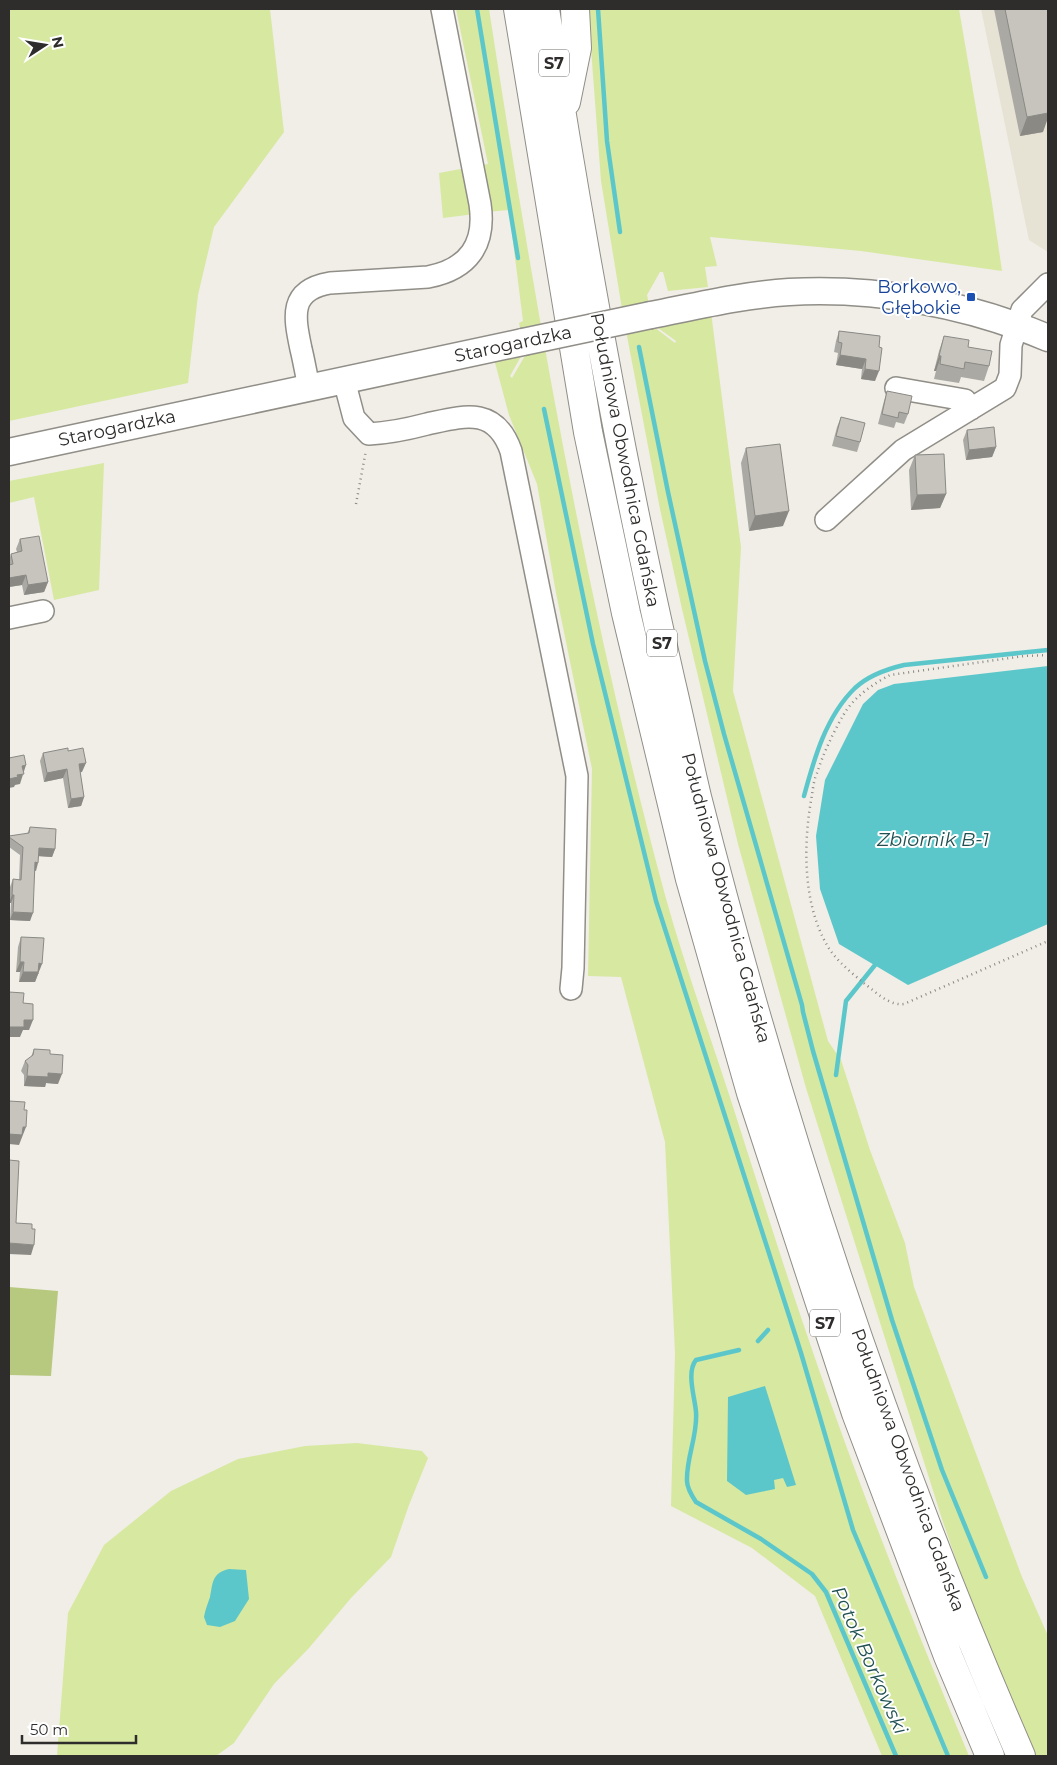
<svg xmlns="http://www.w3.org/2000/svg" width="1057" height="1765" font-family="Montserrat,sans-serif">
<rect width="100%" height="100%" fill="#f0eee7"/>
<path fill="#e6e2d4" d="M981 9H1048V252L1029 240Z"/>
<path fill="#d7e8a1" d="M9 9H270L284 132 214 227 198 295 188 383 9 421Z
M456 9H489C535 306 586 604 665 895 685 968 712 1040 735 1113 762 1197 788 1281 817 1364 863 1497 915 1627 969 1756H882L815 1596 752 1548 671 1506 675 1353 665 1142 621 977 588 976 592 769 556 593 537 484 509 415 494 359 523 353 510 376 512 378 526 354 519 323 523 321 509 210 486 212 477 166 488 164Z
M588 9H959L991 196 1002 271 861 251 710 237 717 266 705 267 708 287 668 291 663 272H660L647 295 654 327 675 343 676 341 654 325 711 312 741 547 733 691 828 1041 841 1060 870 1150 905 1243 914 1287 1022 1577 1048 1636V1756H1035L965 1586 942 1519 806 1088 738 844 682 609 660 509 623 315 601 181Z
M466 168 475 214 443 218 439 173Z
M104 463 99 590 54 600 34 497 9 503V481Z
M357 1443 422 1451 428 1458 409 1505 391 1557 351 1598 309 1648 274 1684 234 1743 216 1756H57L68 1613 104 1545 171 1491 238 1459 305 1446Z"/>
<path fill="#b7c87f" d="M9 1287 58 1291 51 1376 9 1375Z"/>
<path fill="#5cc7ca" d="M1048 666V924L908 985 839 944 820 889 816 836 825 780 863 704 878 690 894 684Z
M765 1386 796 1485 787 1487 783 1478 774 1480 775 1489 746 1495 727 1481 728 1397Z
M229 1569 246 1570 249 1599 235 1621 220 1627 207 1625 204 1617C205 1610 208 1603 210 1597 213 1582 212 1573 229 1569Z"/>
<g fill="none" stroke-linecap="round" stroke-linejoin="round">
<path stroke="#5cc7ca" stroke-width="4.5" d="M477 9 518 258
M598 9 607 141 620 232
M639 347 668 492 705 661 724 734 802 1005 803 1012 813 1051 892 1320 942 1470 986 1577
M544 409 593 644 656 901 801 1353 853 1530 948 1756
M804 796C814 759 826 716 855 688 868 676 887 669 904 665L1048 650
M836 1075 846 1001 875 965
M758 1341 768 1330
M739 1350 696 1360C686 1372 695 1398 696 1412 698 1435 686 1458 687 1481 687 1488 692 1496 696 1502L761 1539 812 1574 826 1592 896 1756"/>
<defs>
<path id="minor" d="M344 380 354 418 369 434C389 433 408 429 427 424 464 416 495 406 511 451L577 776 573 968 571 989
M309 387C306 374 304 361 301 349 294 316 289 290 330 283L428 277C469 269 486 244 480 204L442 9
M896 388 965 400 971 409
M826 520 903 450 1005 388 1010 375 1011 345 1022 310 1048 284
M9 618 43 611"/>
<path id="major" d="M651 315C697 306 742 295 789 292 876 287 968 304 1048 338
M9 452 523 342"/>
<path id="highway" d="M518 9 588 432 626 613 690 879 751 1093 856 1413 948 1656 990 1756
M545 9C580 234 620 459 671 682 680 720 688 759 697 797 780 1124 886 1447 1021 1756
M566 102 577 48 575 9"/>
</defs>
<use href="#minor" stroke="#908e87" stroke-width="24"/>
<use href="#major" stroke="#908e87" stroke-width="29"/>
<use href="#highway" stroke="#908e87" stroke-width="30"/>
<path stroke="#8a8884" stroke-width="2.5" stroke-dasharray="1 4" stroke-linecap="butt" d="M356 504 366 450
M1048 655 1024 656 890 675C873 684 854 697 844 714 834 731 823 754 817 773 814 779 813 788 812 795 803 843 802 907 830 950 839 963 853 974 865 984 876 992 889 1006 904 1004L1048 941"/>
<use href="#minor" stroke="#fff" stroke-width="21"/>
<use href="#major" stroke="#fff" stroke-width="26"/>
<use href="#highway" stroke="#fff" stroke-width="28"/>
<defs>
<path id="major-bridge" d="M523 342 651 315"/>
</defs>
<use href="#major-bridge" stroke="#908e87" stroke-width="29" stroke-linecap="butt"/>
<use href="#major-bridge" stroke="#fff" stroke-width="26"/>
</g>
<path fill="#aaa9a3" d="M994 9H1048L1043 132 1020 136Z
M839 331 880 336 875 381 861 379 862 369 836 365 838 353 834 352 836 341Z
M944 336 968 347 989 366 984 381 961 377 959 383 934 379 936 371H934L939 351Z
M887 391 908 414 904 424 896 422 894 428 878 424 884 401Z
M841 417 860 442 857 452 832 446 837 427Z
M967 430 996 447 992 457 966 460 963 440Z
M746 448 783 526 749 531 741 463Z
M915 455 946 494 940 508 911 510 909 470Z
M20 539 48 582 44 592 24 595 22 585 9 587V560L11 554 17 552 16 549Z
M68 751 82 772H80L84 797 81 806 68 808 63 778 44 782 40 761 43 753Z
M30 827 55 849 52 857 39 856 35 870 30 921 10 920 11 903H9L10 887 13 879 19 880 20 855 9 847V836L27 834Z
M21 937 39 974H38L35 982H19L20 972H16L18 947Z
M34 1049 50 1054 58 1084 46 1083 45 1087 24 1086V1075L21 1071 25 1061 31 1057Z"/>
<path fill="#8b8984" d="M1048 113V118L1043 132 1020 136 1027 117Z
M840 355 866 359 862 369 836 365Z
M939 356H941L936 371H934Z
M865 369 879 371 875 381 861 379Z
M996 447 992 457 966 460 969 450Z
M946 494 940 508 911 510 917 495Z
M789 511 783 526 749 531 755 516Z
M26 575 22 585 9 587V578Z
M48 582 44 592 24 595 28 585Z
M86 763 82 772 76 773 79 764Z
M26 765 20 784 15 785 14 787 9 788V779L22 766Z
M67 769 63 778 44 782 47 773Z
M84 797 81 806 68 808 71 799Z
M39 848 55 849 52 857 36 856Z
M35 862 38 863 36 871 33 870Z
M12 895H14L11 903H9Z
M13 912 33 913 30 921 10 920Z
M20 962H24L20 972H16Z
M39 963 42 964 35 982H19L23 972Z
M24 1020H33L29 1030H23L20 1037H9V1027Z
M48 1073 62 1074 58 1084 46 1083 45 1087 24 1086 27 1076Z
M23 1127H26L19 1145 9 1144V1134Z
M9 1243 34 1245 31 1255 9 1254Z"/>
<path fill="#c6c4bd" stroke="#8b8984" d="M1005 9H1048V113L1027 117Z
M839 331 880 336 879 347 882 348 879 371 865 369 866 359 840 355 842 343 838 342Z
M944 336 969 340 968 347 992 351 989 366 965 362 964 369 940 364 941 356H939Z
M887 391 912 396 908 414 899 412 898 418 882 414Z
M841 417 865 423 860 442 836 436Z
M994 427 996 447 969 450 967 430Z
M780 444 789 511 755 516 746 448Z
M944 454 946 494 917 495 915 455Z
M39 536 48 582 28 585 26 575 9 578V565L13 564 11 554 22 551 20 539Z
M68 748V751L83 748 86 763 79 764 84 797 71 799 67 769 47 773 43 753Z
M24 755 26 765 22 766 24 774 17 775 18 777 9 779V758Z
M30 827 56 829 55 849 39 848 38 863 35 862 33 913 13 912 14 895H12L13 879 21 880 23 847 9 837V836L29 833Z
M21 937 44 938 42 964 39 963 38 972H23L24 962H20Z
M9 992 24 993 23 1003 33 1004V1020H24V1027H9Z
M34 1049 50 1050V1054L63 1055 62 1074 48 1073V1077L27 1076 28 1065 25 1061 33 1055Z
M9 1101 25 1102 24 1110H27L26 1127H23L22 1135 9 1134Z
M9 1160 19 1161 16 1223 32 1224V1229H35L34 1245 9 1243Z"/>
<rect fill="#1a4fb4" stroke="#fff" stroke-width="2" x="966" y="292" width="10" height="10" rx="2.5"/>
<g text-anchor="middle" stroke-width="4" stroke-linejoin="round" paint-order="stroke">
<g fill="#fff" stroke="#6d6c6b" stroke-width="1">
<rect x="539" y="49.5" width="30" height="27" rx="4"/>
<rect x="647" y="629.5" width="30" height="27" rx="4"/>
<rect x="810" y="1309.5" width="30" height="27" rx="4"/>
</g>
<g font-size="16" font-weight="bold" fill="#2e2d2b">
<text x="554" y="69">S7</text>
<text x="662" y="649">S7</text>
<text x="825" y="1329">S7</text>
</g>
<g font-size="18" fill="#164399" stroke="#fff" text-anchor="end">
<text x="961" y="293">Borkowo,<tspan x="961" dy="21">Głębokie</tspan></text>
</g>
<g font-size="18" fill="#2e2d2b" stroke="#fff">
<text transform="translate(513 344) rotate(-12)" y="6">Starogardzka</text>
<text transform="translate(117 428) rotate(-12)" y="6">Starogardzka</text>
<text transform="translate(625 460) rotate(79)" y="6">Południowa Obwodnica Gdańska</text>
<text transform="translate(726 898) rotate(75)" y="6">Południowa Obwodnica Gdańska</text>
<text transform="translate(908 1470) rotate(70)" y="6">Południowa Obwodnica Gdańska</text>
</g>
<g font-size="19" font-style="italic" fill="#215051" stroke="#fff">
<text x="933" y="846">Zbiornik B-1</text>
<text transform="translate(870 1660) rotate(66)" y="7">Potok Borkowski</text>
</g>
</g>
<rect width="1057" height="1765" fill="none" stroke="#2e2d2b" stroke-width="20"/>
<g transform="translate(45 45) rotate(78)" stroke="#ffffff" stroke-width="4" paint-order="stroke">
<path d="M0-4L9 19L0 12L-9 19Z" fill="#2e2d2b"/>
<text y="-8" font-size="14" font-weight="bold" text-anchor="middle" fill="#2e2d2b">N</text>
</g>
<path d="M22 1735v8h114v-8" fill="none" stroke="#2e2d2b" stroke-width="2.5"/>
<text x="30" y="1735" font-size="15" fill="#2e2d2b" stroke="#ffffff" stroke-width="4" paint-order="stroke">50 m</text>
</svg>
